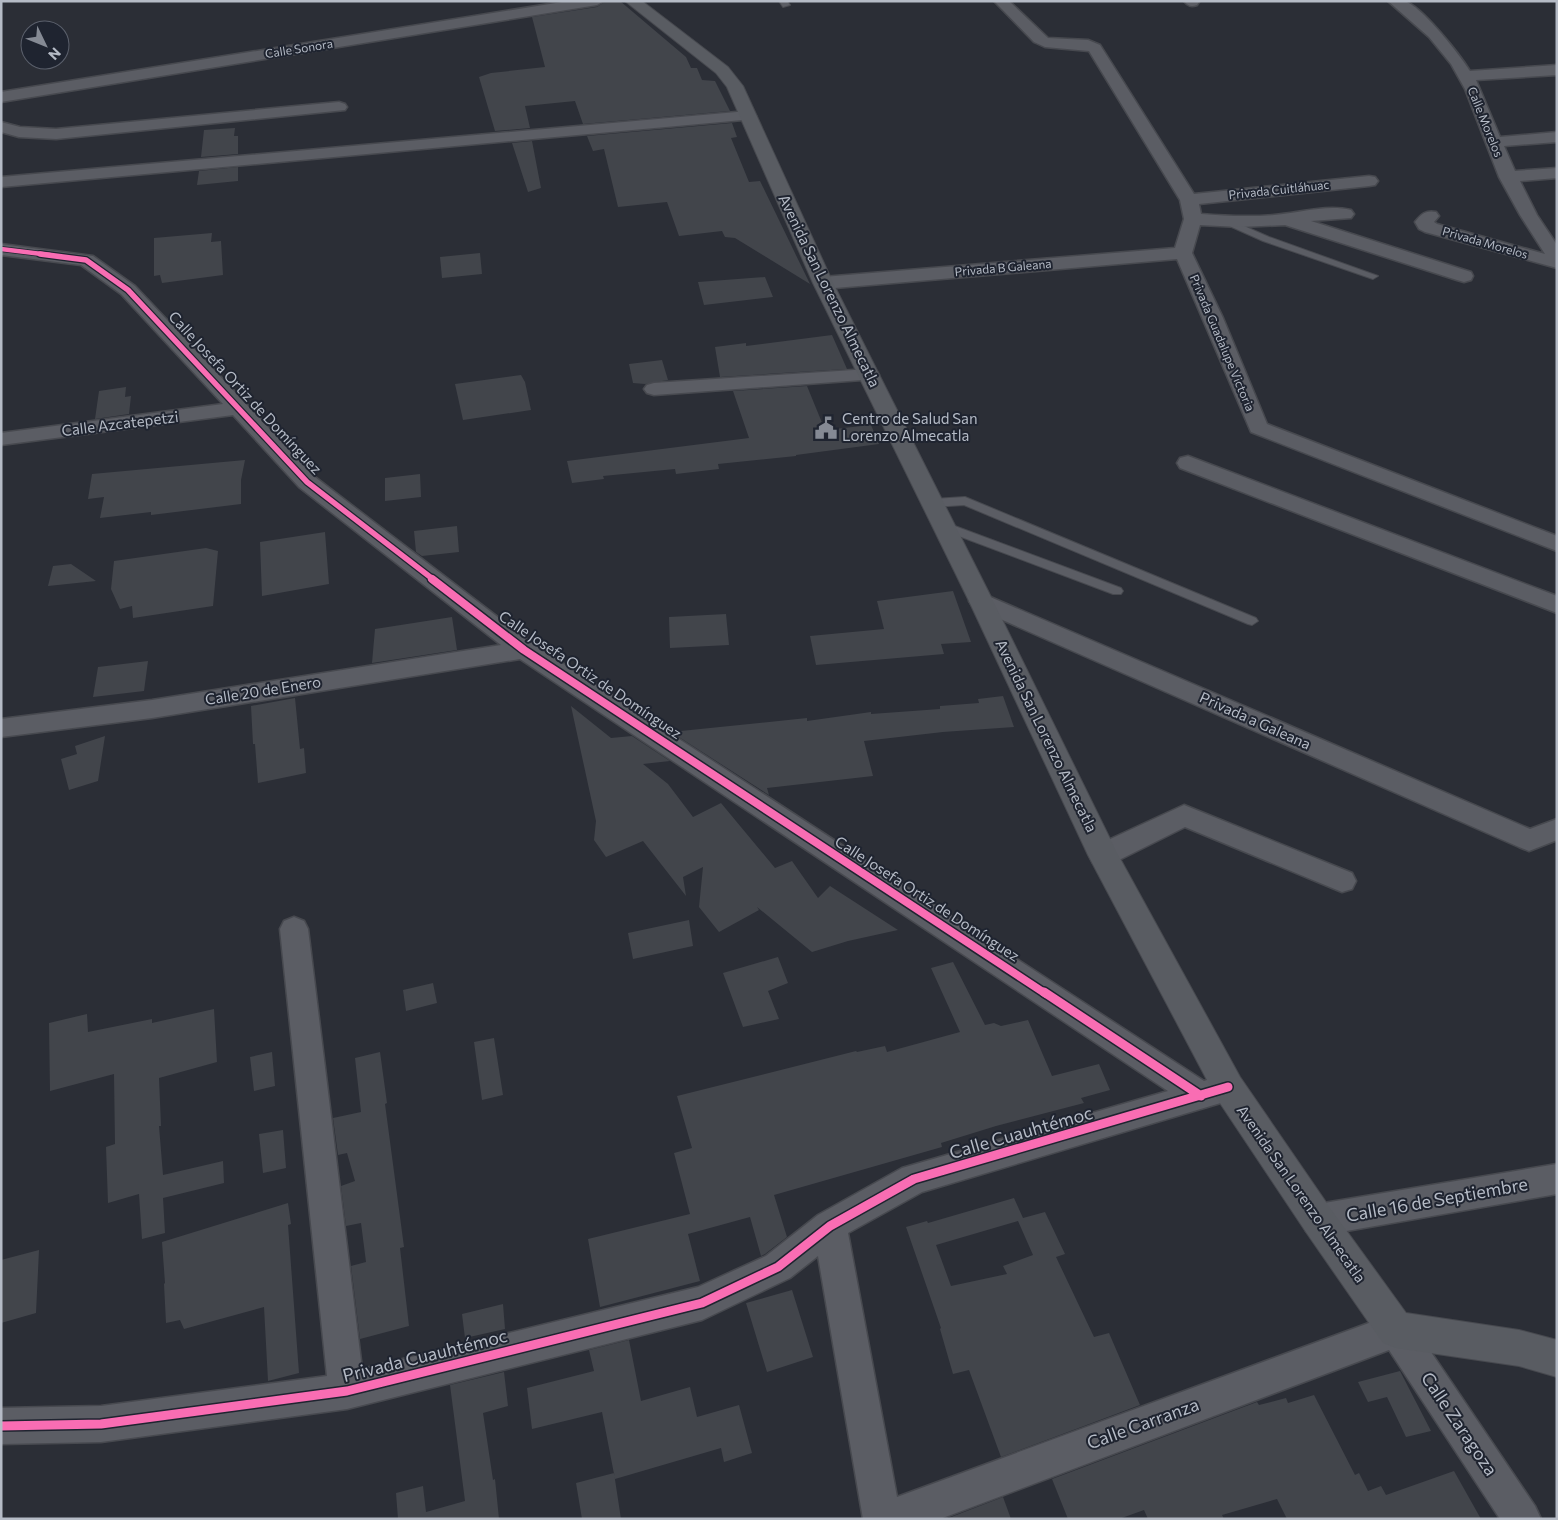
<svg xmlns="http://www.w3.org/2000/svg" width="1558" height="1520" font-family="Commissioner,sans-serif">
<rect width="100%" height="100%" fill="#2b2e36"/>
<path fill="#42454b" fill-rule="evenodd" d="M606 1H620L686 57 691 68H697L702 80 715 81 730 111 583 124 575 101 525 106 530 128 495 131 479 77 491 73 545 67 532 17 597 7Z
M732 123 737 137 731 138 749 182 760 181 810 284 735 238 725 237 722 231 679 236 667 202 618 207 604 149 593 151 587 136Z
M235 128 234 136H238V154L201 157 204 130Z
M532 141 541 188 528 192 512 143Z
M238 167V181L197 185 199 171Z
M212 233 211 242 221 241 223 275 162 283 160 275 154 276V238Z
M480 253 482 274 442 278 440 257Z
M765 277 773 297 704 305 698 282Z
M832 335 847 369 720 377 715 347 746 343V346Z
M662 360 668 380 645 384 633 383 629 364Z
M521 375 525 382 531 410 463 420 455 384Z
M807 386 825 430 871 425 879 444 796 455V456L718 464 719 469 676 474 675 469 603 476 604 479 572 483 567 461 749 438 733 391Z
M126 387 125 397 131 396 129 414 95 419 99 391Z
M245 460 241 480V504L151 515V512L100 518 104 497 88 499 92 474Z
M420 474 421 497 385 501V478Z
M457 526 459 552 422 556 416 552 414 531Z
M325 532 329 584 262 596 260 542Z
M206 548 218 551 213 606 133 618 132 606 120 609 111 589 114 561Z
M71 564 96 581 48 586 53 566Z
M953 591 971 642 941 644 944 654 816 665 810 636 884 629 877 601Z
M726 614 729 645 670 648 669 617Z
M452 617 457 650 372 663 375 629Z
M148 661 144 691 93 697 98 667Z
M1003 696 1014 727 943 732 864 741 873 776 767 788 769 795 671 732 807 718V721L871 712V714L940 709V706L979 703 978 699Z
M295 698 300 749 304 748 306 773 258 783 255 744H253L251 706Z
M571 706 611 738 632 736 670 761 643 764 668 784 693 817 721 803 775 868 792 861 818 898 830 886 898 930 848 941 812 952 757 907 759 910 719 932 699 907 703 867 683 877 686 896 643 841 606 857 594 840 596 821Z
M105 736 98 781 69 790 61 759 77 754 75 746Z
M689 920 693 946 633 959 628 933Z
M778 957 788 983 768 991 779 1019 743 1027 723 973Z
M953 962 985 1025 994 1023 1001 1026 1028 1020 1052 1076 1099 1064 1110 1090 1081 1098 1084 1103 996 1126 941 1143 942 1147 774 1195 787 1237 765 1254 761 1256 750 1217 688 1234 700 1281 600 1307 588 1239 690 1214 674 1153 692 1148 677 1096 856 1051 857 1052 885 1046 887 1052 960 1032 931 968Z
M433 983 437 1003 406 1011 403 990Z
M214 1009 217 1062 159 1078 161 1126H159L163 1175 223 1161 224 1183 163 1198 165 1233 142 1239 139 1194 108 1203 106 1147 115 1144 114 1074 50 1091 49 1023 87 1014 88 1032 152 1019V1023Z
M494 1038 503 1095 482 1100 474 1042Z
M272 1052 275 1086 254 1091 250 1057Z
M380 1052 387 1103 385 1104 404 1247 400 1248 409 1326 360 1339 351 1266 366 1262 361 1223 346 1226 341 1186 355 1181 347 1153 338 1155 333 1118 361 1112 355 1058Z
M283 1130 286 1168 263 1173 259 1134Z
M1014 1198 1023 1218 1045 1212 1065 1254 1056 1257 1094 1337 1109 1333 1140 1405 1001 1457 969 1370 953 1374 940 1329 941 1328 906 1227 927 1221 928 1223ZM1018 1221 1033 1255 1003 1266 1007 1274 951 1286 936 1245Z
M288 1203 291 1224 288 1225 299 1373 268 1381 264 1307 184 1329 180 1320 166 1323 164 1284 165 1283 162 1242Z
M39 1250 36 1313 1 1323V1260Z
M792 1290 813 1357 767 1372 746 1303Z
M503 1304 505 1329 465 1338 462 1314Z
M629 1340 641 1401 690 1387 697 1417 739 1405 752 1453 724 1462 721 1448 615 1479 602 1412 532 1429 527 1388 594 1371 589 1350Z
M1400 1371 1431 1431 1406 1437 1387 1397 1368 1402 1358 1382Z
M504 1372 508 1406 483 1413 493 1480 495 1479 499 1519H398L396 1493 423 1486 426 1512 465 1501 450 1385Z
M1314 1395 1355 1475 1359 1473 1368 1491 1381 1486 1386 1495 1454 1471 1481 1519H1287L1277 1499 1222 1515 1224 1519H1148L1144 1510 1119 1519H1068L1052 1479 1257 1402 1259 1405 1286 1398 1288 1403Z
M614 1473 621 1519H582L576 1483Z
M1003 1497 1011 1519H946Z"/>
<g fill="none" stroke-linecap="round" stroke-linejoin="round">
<defs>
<path id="lane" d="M779 1H787L790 5 783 7Z
M1228 219 1269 237 1378 276 1373 279 1370 278 1263 241 1225 224V220Z
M965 497 1256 618 1258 621 1252 625 1248 624 964 505 933 507 927 503 933 499Z
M944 522 1121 588 1123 591 1121 594H1113L940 529 938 526 940 523Z"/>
<path id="street" d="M568 1H604L597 5 1 102V92Z
M994 1H1009L1048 38 1088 40 1100 45 1194 194 1369 176 1375 177 1378 181 1375 185 1369 186 1199 204 1201 214C1225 216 1250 217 1274 215 1299 213 1327 204 1351 210L1354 214 1351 218 1311 221 1471 272 1473 276 1471 280 1464 282 1457 280 1285 225 1240 227 1200 225 1192 253 1223 318 1267 424 1557 536V551L1251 432 1177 259 823 289 816 287 814 283 816 279 823 277 1175 248 1184 219 1180 200 1089 51 1045 47 1034 42Z
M1184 1H1199V2L1197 5C1191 7 1188 6 1184 1Z
M1388 1C1393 1 1399 0 1404 1 1421 5 1460 55 1470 71L1557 65V75L1476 80 1500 137 1557 132V142L1504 146 1515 171 1557 168V178L1520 181 1537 215 1557 245V268L1425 232 1419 229 1415 222C1421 214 1426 210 1436 212L1439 216 1434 222 1437 224 1545 254 1520 215 1499 177 1465 89 1451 64 1429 37Z
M339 102 345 104 347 107 345 110 56 139 19 137 1 132V122L20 127 56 129Z
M748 111 754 113 756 116 754 119 1 187V177Z
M1 244 93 256 135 286 315 477 533 644 1204 1081 1213 1078 1224 1082 1229 1092 1224 1102 922 1192 848 1233 897 1497 1396 1313 1408 1318 1535 1506 1541 1519H1500L1389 1350 940 1519H863L818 1256 790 1278 702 1320 347 1409 101 1442 1 1444V1408L101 1406 327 1376 280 929 284 921 294 917 304 921 308 929 362 1369 698 1287 766 1256 818 1215 902 1168 1168 1091 520 659 152 718 1 737V719L152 700 501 645 299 487 233 415 1 445V433L223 404 121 294 81 265 1 255Z
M869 369 876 371 879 375 876 379 654 395 647 393 644 389 647 385 654 383Z
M1188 456 1557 596V613L1180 468 1177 463 1180 458Z
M981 593 1530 829 1557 819V840L1529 851 1519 847 973 607 969 601 973 595Z
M1184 805 1352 873 1356 881 1352 889 1342 892 1185 827 1113 863 1103 866 1093 863 1089 855 1093 847Z
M1557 1164V1194L1318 1236 1306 1231 1301 1220 1306 1209 1318 1204Z"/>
<path id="secondary" d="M625 1H642L728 67 743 86 833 283 993 601 1117 853 1240 1077 1330 1208 1406 1313 1519 1330 1557 1340V1377L1519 1366 1396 1348 1383 1343 1306 1232 1216 1097 1088 855 969 601 813 283 727 87 716 73Z"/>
</defs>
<use href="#lane" stroke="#47494f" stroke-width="2"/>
<use href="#street" stroke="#47494f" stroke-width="3"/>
<use href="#secondary" stroke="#47494f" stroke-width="2"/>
<use href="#lane" fill="#5b5d64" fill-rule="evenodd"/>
<use href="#street" fill="#5b5d64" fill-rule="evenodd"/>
<use href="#secondary" fill="#595c62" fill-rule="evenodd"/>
<defs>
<path id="cycleway-far3" d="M1 249 50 255"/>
<path id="cycleway-far2" d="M40 254 86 260 128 290 307 482 434 580"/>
<path id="cycleway-far1" d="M432 579 524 650 1046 994"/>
<path id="cycleway" d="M1044 992 1201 1096
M1 1426 101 1424 347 1391 702 1303 778 1267 830 1226 914 1179 1228 1087"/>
</defs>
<use href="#cycleway-far3" stroke="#1f2430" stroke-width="6"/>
<use href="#cycleway-far2" stroke="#1f2430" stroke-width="8"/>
<use href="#cycleway-far1" stroke="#1f2430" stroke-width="11"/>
<use href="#cycleway" stroke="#1f2430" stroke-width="12"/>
<use href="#cycleway-far3" stroke="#f96db3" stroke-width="4.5"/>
<use href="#cycleway-far2" stroke="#f96db3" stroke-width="5.5"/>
<use href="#cycleway-far1" stroke="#f96db3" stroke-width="8"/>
<use href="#cycleway" stroke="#f96db3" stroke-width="9"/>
</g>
<defs>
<symbol id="civic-bare" viewBox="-9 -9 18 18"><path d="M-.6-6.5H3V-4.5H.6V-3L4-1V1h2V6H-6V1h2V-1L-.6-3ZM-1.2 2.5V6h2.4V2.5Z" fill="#858a94" stroke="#1f2430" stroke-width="2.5" paint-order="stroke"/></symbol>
</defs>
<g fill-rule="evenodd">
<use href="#civic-bare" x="810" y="412" width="32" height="32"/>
</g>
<g text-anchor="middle" stroke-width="4" stroke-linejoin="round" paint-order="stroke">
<g font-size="12" fill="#b5bbc6" stroke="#1f2430">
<text transform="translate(299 49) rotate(-9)" y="4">Calle Sonora</text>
<text transform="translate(1485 122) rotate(68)" y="4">Calle Morelos</text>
<text transform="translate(1279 190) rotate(-6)" y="4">Privada Cuitláhuac</text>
<text transform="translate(1485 243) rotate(16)" y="4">Privada Morelos</text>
<text transform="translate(1003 268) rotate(-5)" y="4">Privada B Galeana</text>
<text transform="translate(1222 343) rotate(67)" y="4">Privada Guadalupe Victoria</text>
</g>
<g font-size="15" fill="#b5bbc6" stroke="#1f2430">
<text transform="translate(829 291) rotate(64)" y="5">Avenida San Lorenzo Almecatla</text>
<text transform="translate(245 393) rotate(47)" y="5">Calle Josefa Ortiz de Domínguez</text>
<text transform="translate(120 424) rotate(-7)" y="5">Calle Azcatepetzi</text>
<text transform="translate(590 675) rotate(34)" y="5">Calle Josefa Ortiz de Domínguez</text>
<text transform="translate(263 691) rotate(-9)" y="5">Calle 20 de Enero</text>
<text transform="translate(1255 721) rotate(24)" y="5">Privada a Galeana</text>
<text transform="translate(1046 736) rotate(64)" y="5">Avenida San Lorenzo Almecatla</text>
<text transform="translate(927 899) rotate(33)" y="5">Calle Josefa Ortiz de Domínguez</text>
<text transform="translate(1301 1194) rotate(55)" y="5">Avenida San Lorenzo Almecatla</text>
</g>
<g font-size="15" fill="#b5bbc6" stroke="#1f2430" text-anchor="start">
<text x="842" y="424">Centro de Salud San<tspan x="842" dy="17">Lorenzo Almecatla</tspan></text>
</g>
<g font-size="18" fill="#b5bbc6" stroke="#1f2430">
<text transform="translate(1021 1133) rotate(-16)" y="6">Calle Cuauhtémoc</text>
<text transform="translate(1437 1200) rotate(-10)" y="6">Calle 16 de Septiembre</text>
<text transform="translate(425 1356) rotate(-14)" y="6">Privada Cuauhtémoc</text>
<text transform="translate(1143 1424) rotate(-20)" y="6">Calle Carranza</text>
<text transform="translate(1459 1424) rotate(56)" y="6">Calle Zaragoza</text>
</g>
</g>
<rect width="1558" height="1520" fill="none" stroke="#b5bbc6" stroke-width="5"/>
<g transform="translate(45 45) rotate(133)"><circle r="24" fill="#1f2430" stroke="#5b606c"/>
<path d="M0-4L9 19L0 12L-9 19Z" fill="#858a94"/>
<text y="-8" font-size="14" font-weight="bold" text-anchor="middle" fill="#b5bbc6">N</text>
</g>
</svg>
